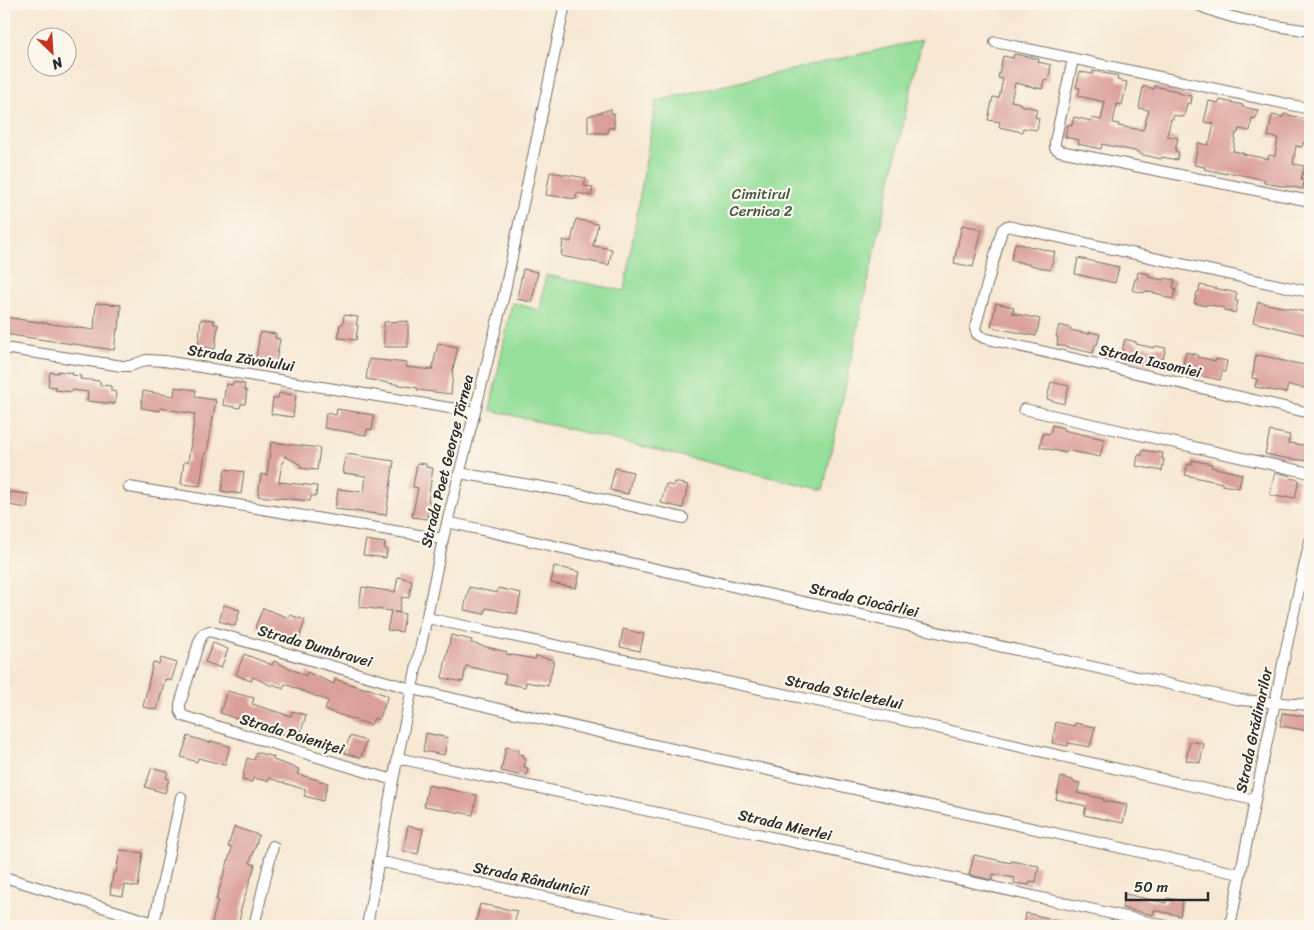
<svg xmlns="http://www.w3.org/2000/svg" width="1314" height="930" font-family="Sriracha,sans-serif">
<rect width="100%" height="100%" fill="#fbf7ec"/>
<filter id="ink" filterUnits="userSpaceOnUse"><feTurbulence type="fractalNoise" baseFrequency=".02" numOctaves="2"/><feDisplacementMap in="SourceGraphic" scale="10" xChannelSelector="R" yChannelSelector="G"/><feConvolveMatrix kernelMatrix="1 2 1 2 8 2 1 2 1" color-interpolation-filters="sRGB"/></filter>
<filter id="wash" filterUnits="userSpaceOnUse"><feTurbulence type="fractalNoise" baseFrequency=".0096" numOctaves="4" result="noise"/><feDisplacementMap in="SourceGraphic" scale="20" xChannelSelector="R" yChannelSelector="G"/><feGaussianBlur stdDeviation="1.12" result="paint"/><feColorMatrix in="noise" values="0 0 0 0 0 0 0 0 0 0 0 0 0 0 0 0 0 1.4 0 .05"/><feComposite in="paint" operator="in"/></filter>
<g filter="url(#wash)">
<rect width="100%" height="100%" fill="#f7e8d3"/>
<path fill="#95df9a" stroke="#608562" d="M922 40 870 272 823 490 490 410 512 303 540 310 546 275 624 291 656 101Z"/>
<g id="blocks">
<path fill="#da9f99" d="M1014 54 1039 59 1038 62 1051 65 1048 81 1044 80 1042 89 1015 83 1011 101 1020 103V105L1037 109 1035 117 1039 118 1037 130 1023 128 1022 132 999 127 1000 122 988 120 993 97 999 98 1003 79 998 78 1003 56 1013 58Z
M1093 71 1118 76 1117 80 1127 82 1122 105 1117 104 1113 123 1119 124 1118 126 1143 130 1149 110 1139 108 1143 86 1154 89V86L1177 91V93L1192 96 1191 104 1187 103 1184 117 1173 115V119H1171L1167 136 1178 138 1175 151 1179 152 1177 160 1162 157 1161 159 1139 154V152L1102 144 1101 149 1078 144 1079 140 1065 137 1068 124 1072 125 1074 117 1091 121 1092 118 1101 120 1105 102 1078 96 1080 88 1076 87 1080 72 1093 74Z
M1220 100 1243 105 1242 107 1258 110 1256 119 1252 118 1250 131 1239 129 1238 133H1236L1233 151 1244 153 1243 154 1268 159 1269 155 1275 156 1278 138 1268 136 1272 115 1283 117 1284 114 1306 119V121L1310 122V144L1303 143 1302 147 1296 146 1293 164 1304 166 1301 180 1304 181 1303 189 1287 186V187L1264 183 1265 180 1251 177 1227 172V174L1204 169 1205 167 1194 165 1198 143 1208 145 1209 141H1210L1214 124 1204 122 1209 101 1219 103Z
M611 109V113H614V128H608V133H588V116Z
M550 172 586 178 584 186 593 187 591 196 577 193 576 199 546 195Z
M576 219 598 224 593 246 612 249 609 265 561 256 563 240 571 242Z
M962 225 982 229 973 267 954 263Z
M1015 243 1055 252 1050 270 1011 260Z
M1078 258 1119 267 1115 283 1075 274Z
M523 269 538 272 532 302 517 299Z
M1138 272 1149 274 1148 277 1164 280 1165 278 1175 280 1173 288 1176 289 1173 299 1163 297V295L1145 291 1144 293 1132 290 1135 279H1137Z
M1200 285 1237 293 1235 301H1238L1235 313 1224 310 1225 308 1206 304V306L1194 303 1197 292H1199Z
M1258 302 1310 313 1307 335 1253 322Z
M96 303 121 305 119 329H117L114 350 4 334V317L94 330Z
M996 303 1014 307 1012 313 1040 319 1036 336 991 327Z
M344 315 358 317 356 325H358L356 340 338 338 340 324H343Z
M201 319 214 320V324H218L215 349 198 347Z
M408 321V347H384V322Z
M1059 325 1071 328 1070 330 1089 334V332L1100 334 1097 345H1095L1093 353 1057 345 1058 337H1056Z
M260 332 276 334 275 338 280 339 276 362 256 358Z
M1125 339 1136 342V344L1154 348 1155 346 1166 348 1163 359H1161L1159 367 1122 359 1124 351H1122Z
M438 343 458 347 452 373H453L451 394 417 390 418 388 366 379 369 359 407 363 406 367 432 370Z
M1186 352 1198 355 1197 357 1216 361V359L1227 361 1225 372H1222L1220 380 1184 372 1185 364H1183Z
M1256 355 1274 358V359L1310 366V389L1288 385 1286 393 1255 387 1257 379 1252 378Z
M58 371 73 373 72 375 81 376 80 379 100 381V385L111 386V391L116 392 115 404 87 401 88 392 72 390V392L55 390 56 387 48 386 50 372 58 373Z
M233 382 245 384 244 390 247 391 245 404H241L240 408 223 405 226 384 232 385Z
M1051 382 1069 386 1064 404 1047 399Z
M175 387 196 390 195 397 216 400 207 453H205L200 486 181 484 184 462H188L195 414 160 408V411L141 408 143 391 174 396Z
M279 393 296 395 293 417 271 414 273 398H278Z
M337 409 374 415 372 430 367 429 366 435 324 428 326 413 336 415Z
M1052 425 1064 428 1063 430 1104 439 1100 457 1066 450V453L1040 447 1043 433 1050 434Z
M1270 431 1290 435 1288 443 1310 446 1309 461 1284 458 1265 454Z
M271 442 320 448 317 470 300 468 301 465 285 456 284 462H282L279 482 317 486 316 496H311L310 501 258 496 261 474 267 475Z
M1143 450 1163 453 1162 459H1164L1162 471 1136 466 1138 455H1142Z
M346 454 394 461 386 515 335 509 338 489 364 492 366 476 343 473Z
M1192 460 1212 464 1211 467 1242 474 1239 488 1222 485V483L1185 475 1188 464 1192 465Z
M417 463 426 464V467L433 468 428 501H430L427 519 412 517 418 488 413 487Z
M615 468 633 472 628 494 610 490Z
M225 469 244 472 241 494 221 491Z
M1275 472 1291 476 1290 478 1299 480 1295 498 1286 496 1285 498 1270 495Z
M674 482 688 485 683 508 661 503 666 484 673 486Z
M10 492 29 494 27 508 8 505Z
M366 540 385 543 384 548 387 549 386 558 363 555Z
M554 566 580 572 576 588 551 583Z
M398 577 412 580 409 598 402 597 399 612H394L405 614 402 632 387 630 391 611 359 607 362 587 395 592Z
M469 587 497 593 498 588 521 593 517 614 486 608 484 614 464 610Z
M224 605 240 610 235 626 219 621Z
M263 608 289 618 290 615 305 620 298 641 269 631 268 632 255 627Z
M623 629 644 634 640 651 620 647Z
M451 635 472 640 471 643 507 652 506 654 535 659 536 656 554 660 548 686 526 682 525 687 504 683 506 675 466 666 463 682 442 678Z
M213 643 228 649 221 668 205 662Z
M244 654 272 665 274 661 306 676 307 672 334 684 335 679 366 689 367 688 388 696 379 720 374 718 371 725 325 710 328 701 285 684 283 689 273 684 272 686 253 677 251 681 236 675Z
M161 658 177 663 171 681 165 679 157 710 143 707 153 662 159 664Z
M227 691 254 698 252 704 287 715 291 716 292 711 306 715 299 739 274 731V734L251 727 252 724 220 713Z
M1282 713 1310 717V731L1280 726Z
M1056 722 1074 726 1075 723 1095 727 1090 747 1068 743V746L1052 743Z
M426 733 448 738 444 755 423 751Z
M188 736 210 743 211 741 230 746 225 765 198 758 197 762 181 757Z
M350 736 366 741 361 758 344 753Z
M1190 741 1204 744 1200 763 1186 760Z
M506 747 519 750 518 754 524 755V758H526L524 767 528 768 526 777 501 771Z
M256 752 274 757 273 760 299 769 297 774 328 783 323 801 304 796 306 790 269 778 268 781 253 778 252 782 242 780 247 758 254 760Z
M152 767 168 772 166 778 169 779 165 793 145 787Z
M1061 777 1073 780V782L1080 783 1077 793 1104 799 1103 801 1127 805 1123 823 1084 815 1086 806 1056 799Z
M428 785 477 795 473 815 424 806Z
M408 826 423 829 418 854 403 851Z
M234 827 259 835 250 863 255 865 240 912H241L238 926H211L218 900H216L232 848 228 847Z
M120 850 143 853 138 887 125 885 123 896 110 894 113 873H116Z
M974 855 1011 863V861L1039 866 1036 882 1030 881 1029 885 1014 883 1015 878 993 874 992 880 969 875Z
M1125 894 1166 903 1167 898 1183 901 1180 916 1154 910 1153 915 1122 908Z
M480 904 517 911 514 926H475Z
M1026 913 1071 923V926H1024Z"/>
</g>
</g>
<g filter="url(#ink)">
<use href="#blocks" fill-opacity="0" stroke="#726d66" stroke-width="1"/>
<g fill="none" stroke-linecap="round" stroke-linejoin="round">
<defs>
<path id="minor" d="M1196 4C1232 21 1271 25 1310 31
M995 42 1310 109
M1073 59 1055 142V148L1060 151 1310 201
M1310 292 1007 226 1002 230 975 328 977 334 984 338 1310 413
M4 348 122 366H130L146 360 164 361 474 412
M1024 409 1310 473
M459 473 566 491 683 518
M129 487 443 539
M447 522 1240 700 1310 705
M427 618 859 710 1254 800
M397 758 749 832 1166 926
M393 780 183 716 180 711V704L199 642 203 634 209 631 412 689 646 743 1240 874
M378 861 678 926
M4 877 164 926
M154 923 181 797
M254 926 273 846
M367 926 393 780 443 539 504 295 565 4
M1230 926C1256 798 1280 669 1310 541"/>
</defs>
<use href="#minor" stroke="#726d66" stroke-width="12"/>
<use href="#minor" stroke="#fff" stroke-width="10"/>
</g>
</g>
<g text-anchor="middle" stroke-width="4.5" stroke-linejoin="round" paint-order="stroke">
<g font-size="15" fill="#465847" stroke="#fbf7ec">
<text x="761" y="199">Cimitirul<tspan x="761" dy="17">Cernica 2</tspan></text>
</g>
<g font-size="15" fill="#2b2b2b" stroke="#fbf7ec">
<text transform="translate(241 358) rotate(9)" y="5">Strada Zăvoiului</text>
<text transform="translate(1150 361) rotate(13)" y="5">Strada Iasomiei</text>
<text transform="translate(447 461) rotate(-76)" y="5">Strada Poet George Țărnea</text>
<text transform="translate(864 600) rotate(13)" y="5">Strada Ciocârliei</text>
<text transform="translate(315 646) rotate(16)" y="5">Strada Dumbravei</text>
<text transform="translate(844 692) rotate(12)" y="5">Strada Sticletelui</text>
<text transform="translate(1254 730) rotate(-78)" y="5">Strada Grădinarilor</text>
<text transform="translate(292 734) rotate(17)" y="5">Strada Poieniței</text>
<text transform="translate(785 825) rotate(13)" y="5">Strada Mierlei</text>
<text transform="translate(531 879) rotate(12)" y="5">Strada Rândunicii</text>
</g>
</g>
<rect width="1314" height="930" fill="none" stroke="#fbf7ec" stroke-width="20"/>
<g transform="translate(52 52) rotate(155)"><circle r="24" fill="#fbf7ec" stroke="#a8a59f"/>
<path d="M0-4L9 19L0 12L-9 19Z" fill="#c8321e"/>
<text y="-8" font-size="14" font-weight="bold" text-anchor="middle" fill="#2b2b2b">N</text>
</g>
<path d="M1126 892v8h82v-8" fill="none" stroke="#2b2b2b" stroke-width="2.5"/>
<text x="1134" y="892" font-size="15" fill="#2b2b2b" stroke="#fbf7ec" stroke-width="4" paint-order="stroke">50 m</text>
</svg>
